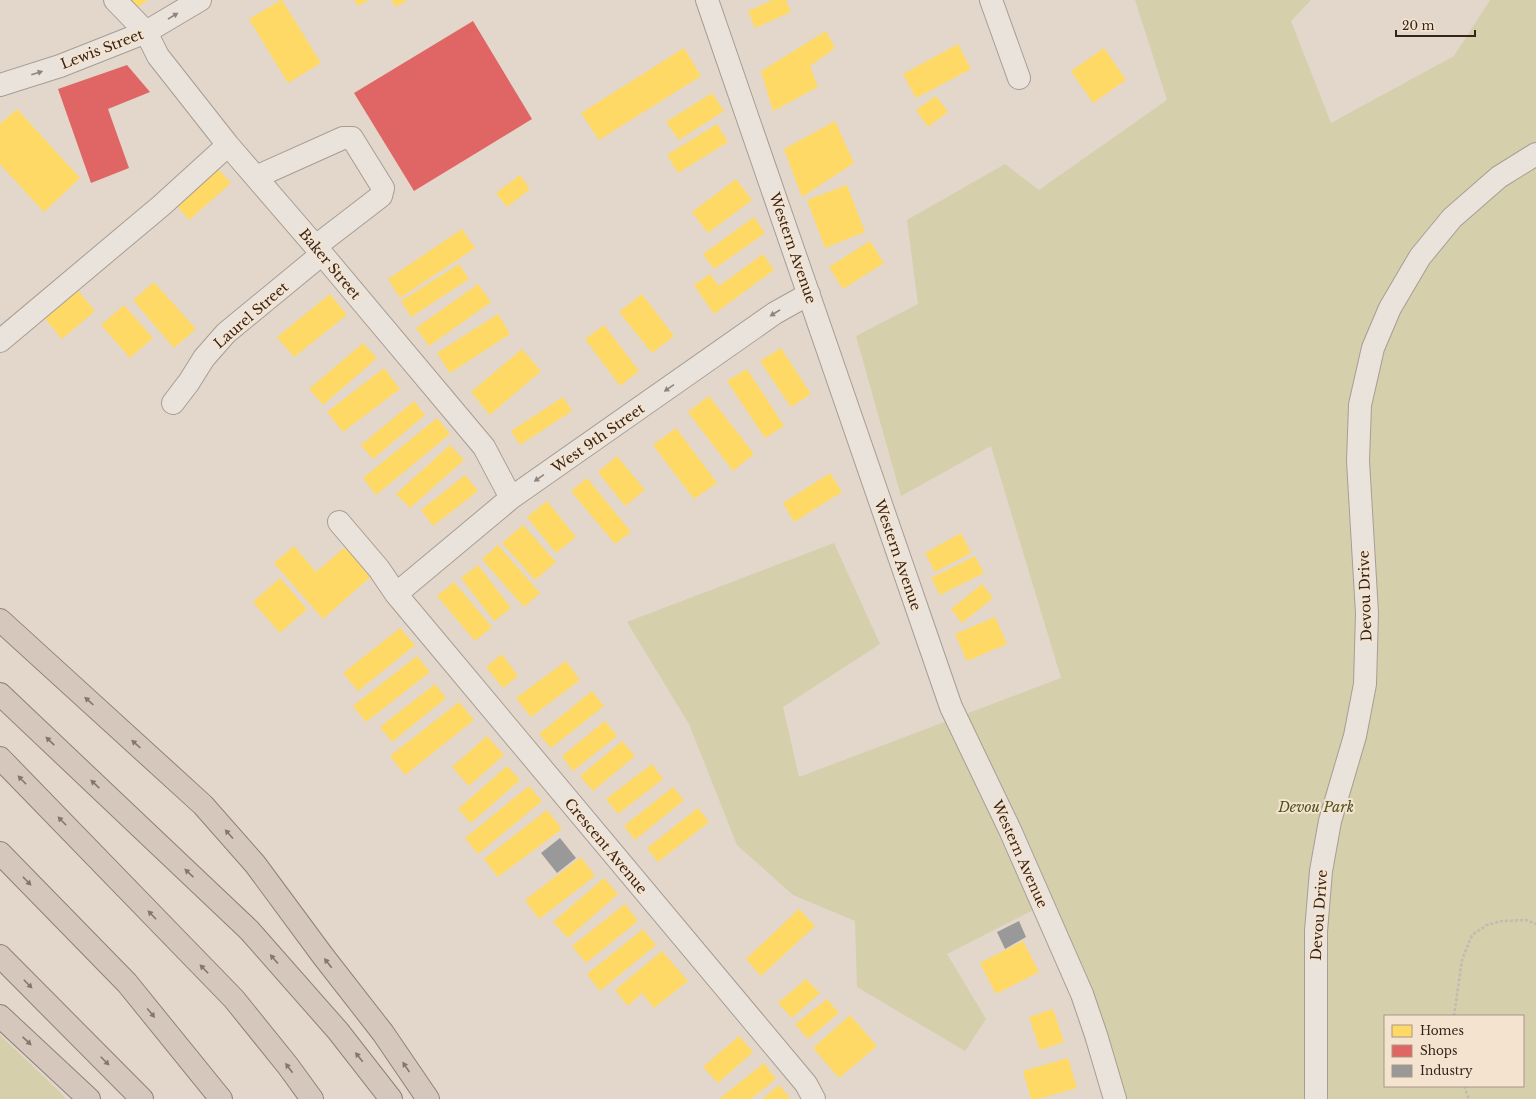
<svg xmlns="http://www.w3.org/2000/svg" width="1536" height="1099" font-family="'Libre Baskerville',serif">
<rect width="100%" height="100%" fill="#e2d7ca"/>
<path fill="#d5cfac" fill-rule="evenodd" d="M1135 0H1311L1291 21 1331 123 1454 56 1490 0H1536V1099H1115L1043 905 947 954 986 1019 965 1051 857 987 855 921 793 895 737 845 689 724 627 622 834 543 880 644 783 707 799 777 1061 678 991 446 901 496 856 336 918 304 907 220 1005 164 1039 190 1167 100ZM1385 1016H1523V1086H1385Z
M0 1035 60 1092 66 1099H0Z"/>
<path fill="#ffd966" d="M128 0H148L135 9Z
M281 0H282L321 63 288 83 249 19Z
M354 0H369L358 6Z
M391 0H408L396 7Z
M773 0H786L791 12 755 28 748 11Z
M826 31 835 48 810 66 818 87 773 111 761 71Z
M958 44 971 69 916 98 903 74Z
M684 48 701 76 599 140 581 113Z
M1104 48 1126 80 1093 103 1071 71Z
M712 93 724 111 679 140 666 122Z
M936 96 948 112 928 127 916 110Z
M17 109 80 178 44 212 0 164V124Z
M835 121 854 163 802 197 784 149Z
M717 124 728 142 678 173 667 155Z
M218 169 231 183 189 220 177 206Z
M520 175 530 189 507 207 496 193Z
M736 179 752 200 708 233 692 212Z
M847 185 865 232 825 248 807 200Z
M754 217 765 233 714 269 703 254Z
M462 229 475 248 400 298 388 279Z
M870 241 884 263 843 289 829 267Z
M763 254 774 270 714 314 694 285 710 274 719 286Z
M459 264 469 279 411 317 401 301Z
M154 282 196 329 174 348 133 300Z
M478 284 491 302 429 346 416 328Z
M74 286 95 311 62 339 41 314Z
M330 294 347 315 294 357 277 337Z
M642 294 674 336 652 353 619 312Z
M124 305 153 338 130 358 101 325Z
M498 314 510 334 450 373 437 353Z
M604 325 639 371 620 386 585 339Z
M363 343 377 358 323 405 309 389Z
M781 348 811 394 791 407 760 361Z
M522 349 541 371 490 415 471 392Z
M384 368 400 389 343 432 327 412Z
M747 369 784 426 765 438 727 381Z
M709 396 754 454 733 471 688 412Z
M563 397 572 411 520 445 511 431Z
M414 401 425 415 373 459 361 445Z
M437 418 450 434 376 495 363 478Z
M676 428 717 483 694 499 653 445Z
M450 445 464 460 410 508 396 494Z
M617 456 645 490 625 506 598 472Z
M830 473 842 492 794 522 783 503Z
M465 475 478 491 433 526 421 510Z
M587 478 631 532 615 544 571 491Z
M547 501 576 537 556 553 527 517Z
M523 525 556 562 535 580 502 543Z
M961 533 971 553 935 572 925 553Z
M350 543 376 572 323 619 274 563 294 546 316 572Z
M498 545 540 593 524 607 482 559Z
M975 556 984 573 940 595 931 578Z
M478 565 511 608 494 621 461 578Z
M280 578 307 609 280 633 253 602Z
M454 582 492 627 475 641 437 596Z
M982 584 993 598 962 623 951 609Z
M995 617 1007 644 967 661 955 634Z
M400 628 415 645 358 691 343 673Z
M502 654 518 676 503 688 486 667Z
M417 656 430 672 366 722 353 706Z
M566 661 580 680 531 717 516 698Z
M435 684 446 698 392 742 380 727Z
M592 691 604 706 551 748 539 734Z
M459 702 474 720 405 775 390 756Z
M605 721 617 736 573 771 562 756Z
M487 736 504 755 469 786 452 767Z
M622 741 635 756 593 791 580 776Z
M652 764 663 779 618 814 606 799Z
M507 766 520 780 471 823 458 809Z
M529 786 542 801 478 854 465 838Z
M673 787 684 800 635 840 624 826Z
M698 808 709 822 658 862 647 848Z
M547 810 562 829 498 877 484 859Z
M581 857 595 876 539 919 525 900Z
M604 878 618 894 568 938 553 922Z
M625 904 638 921 586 963 572 946Z
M799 909 815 926 761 976 746 959Z
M643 929 656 945 600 991 587 974Z
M1023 941 1039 972 996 994 980 963Z
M662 951 688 981 654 1008 642 993 628 1006 615 990Z
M806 979 820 993 792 1018 778 1003Z
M827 999 839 1013 808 1039 795 1024Z
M1053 1009 1064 1042 1040 1050 1029 1017Z
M850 1015 877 1046 839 1078 813 1048Z
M739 1036 753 1052 718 1083 703 1067Z
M1068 1058 1077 1088 1038 1099H1031L1023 1071Z
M764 1063 776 1079 751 1099H719Z
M779 1085 791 1099H762Z"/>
<path fill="#e06666" d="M473 21 532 119 414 191 354 93Z
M127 65 150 92 108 109 129 168 91 183 58 89Z"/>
<path fill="#999" d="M560 838 576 858 557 873 541 853Z
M1019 921 1026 937 1005 949 997 932Z"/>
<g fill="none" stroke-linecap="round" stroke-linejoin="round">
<defs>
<path id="minor" d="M115 0 146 32 158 56 228 145 322 254 484 447 511 498
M707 0 951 707 1010 830 1082 994 1096 1035 1115 1099
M991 0 1019 78
M0 85 60 66 146 32 200 0
M256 177 343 138H352L383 188 381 196 316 246
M0 341 162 205 228 145
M173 403 189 382 204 358 226 333 322 254
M339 522 379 569 396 594 806 1084 814 1099
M396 594 511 498 775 313 809 294
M1316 1099V931L1321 871 1330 821 1355 736 1365 684 1367 613 1358 461 1360 405 1373 348 1390 308 1420 257 1452 218 1499 177 1536 154"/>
<path id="highway" d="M0 620 203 805 255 864 323 956 383 1033 428 1099
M0 694 249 930 338 1031 391 1099
M0 758 234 999 288 1066 312 1099
M0 853 127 983 221 1099
M0 956 142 1099
M0 1016 89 1099"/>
</defs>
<use href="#minor" stroke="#a79d94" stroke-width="24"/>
<use href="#highway" stroke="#8c827a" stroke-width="24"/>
<path stroke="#c3bab2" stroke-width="2.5" stroke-dasharray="3 2" stroke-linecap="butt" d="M1454 1016 1462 960 1472 935 1487 925 1502 921 1526 920 1536 924
M1464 1086 1469 1099"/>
<use href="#minor" stroke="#eae3db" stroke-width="22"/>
<use href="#highway" stroke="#d5c7bb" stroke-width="22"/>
</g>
<defs><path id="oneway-solid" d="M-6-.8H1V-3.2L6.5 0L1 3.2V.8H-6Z"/></defs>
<g fill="#90847c">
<use href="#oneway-solid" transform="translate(173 16) rotate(-31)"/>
<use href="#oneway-solid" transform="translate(37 73) rotate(-18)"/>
<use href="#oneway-solid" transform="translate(775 313) rotate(148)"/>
<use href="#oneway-solid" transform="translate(669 388) rotate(145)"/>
<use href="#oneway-solid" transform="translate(539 478) rotate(145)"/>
</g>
<g fill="#85766c">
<use href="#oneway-solid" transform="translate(89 701) rotate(-138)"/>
<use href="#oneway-solid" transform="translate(50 741) rotate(-136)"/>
<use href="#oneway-solid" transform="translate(136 744) rotate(-138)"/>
<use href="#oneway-solid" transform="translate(22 780) rotate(-134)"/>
<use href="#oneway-solid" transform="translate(95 784) rotate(-137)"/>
<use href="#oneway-solid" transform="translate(62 821) rotate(-134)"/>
<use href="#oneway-solid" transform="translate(229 834) rotate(-132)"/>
<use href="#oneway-solid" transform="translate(189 873) rotate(-137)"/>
<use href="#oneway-solid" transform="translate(27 881) rotate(46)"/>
<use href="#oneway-solid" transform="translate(152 915) rotate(-134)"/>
<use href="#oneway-solid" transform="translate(274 959) rotate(-131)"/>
<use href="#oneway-solid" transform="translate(328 963) rotate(-128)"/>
<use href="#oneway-solid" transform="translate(204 969) rotate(-134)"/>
<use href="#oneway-solid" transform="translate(28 984) rotate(45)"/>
<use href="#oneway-solid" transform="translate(151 1013) rotate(50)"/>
<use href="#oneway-solid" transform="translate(27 1041) rotate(43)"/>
<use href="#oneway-solid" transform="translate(359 1057) rotate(-128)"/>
<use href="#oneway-solid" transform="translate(105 1061) rotate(45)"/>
<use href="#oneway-solid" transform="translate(406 1067) rotate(-124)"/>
<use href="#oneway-solid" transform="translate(289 1068) rotate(-127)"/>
</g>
<g text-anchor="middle" stroke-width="4" stroke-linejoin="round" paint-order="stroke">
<g font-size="14" fill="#35241c" stroke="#f4e3ce">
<text transform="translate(102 49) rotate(-21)" y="5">Lewis Street</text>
<text transform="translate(793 248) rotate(71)" y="5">Western Avenue</text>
<text transform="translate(330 264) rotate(50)" y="5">Baker Street</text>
<text transform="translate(251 315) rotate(-41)" y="5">Laurel Street</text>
<text transform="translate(598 438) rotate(-35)" y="5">West 9th Street</text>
<text transform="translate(898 555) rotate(71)" y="5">Western Avenue</text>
<text transform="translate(1365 596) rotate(-92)" y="5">Devou Drive</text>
<text transform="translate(606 846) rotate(50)" y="5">Crescent Avenue</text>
<text transform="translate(1020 854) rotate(66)" y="5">Western Avenue</text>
<text transform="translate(1319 915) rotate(-86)" y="5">Devou Drive</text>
</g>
<g font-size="14" font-style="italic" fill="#4d5123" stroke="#f4e3ce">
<text x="1316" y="812">Devou Park</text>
</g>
</g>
<rect x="1384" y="1015" width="140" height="72" fill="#f4e3ce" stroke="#a89787"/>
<rect x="1392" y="1025" width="20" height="12" fill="#ffd966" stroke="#a89787"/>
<text x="1420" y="1035" font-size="12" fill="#35241c">Homes</text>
<rect x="1392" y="1045" width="20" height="12" fill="#e06666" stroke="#a89787"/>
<text x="1420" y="1055" font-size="12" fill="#35241c">Shops</text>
<rect x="1392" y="1065" width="20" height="12" fill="#999999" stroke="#a89787"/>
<text x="1420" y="1075" font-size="12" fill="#35241c">Industry</text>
<path d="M1396 30v6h79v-6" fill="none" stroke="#35241c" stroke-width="2"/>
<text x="1402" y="30" font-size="12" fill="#35241c" stroke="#f4e3ce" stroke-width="3" paint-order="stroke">20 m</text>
</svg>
